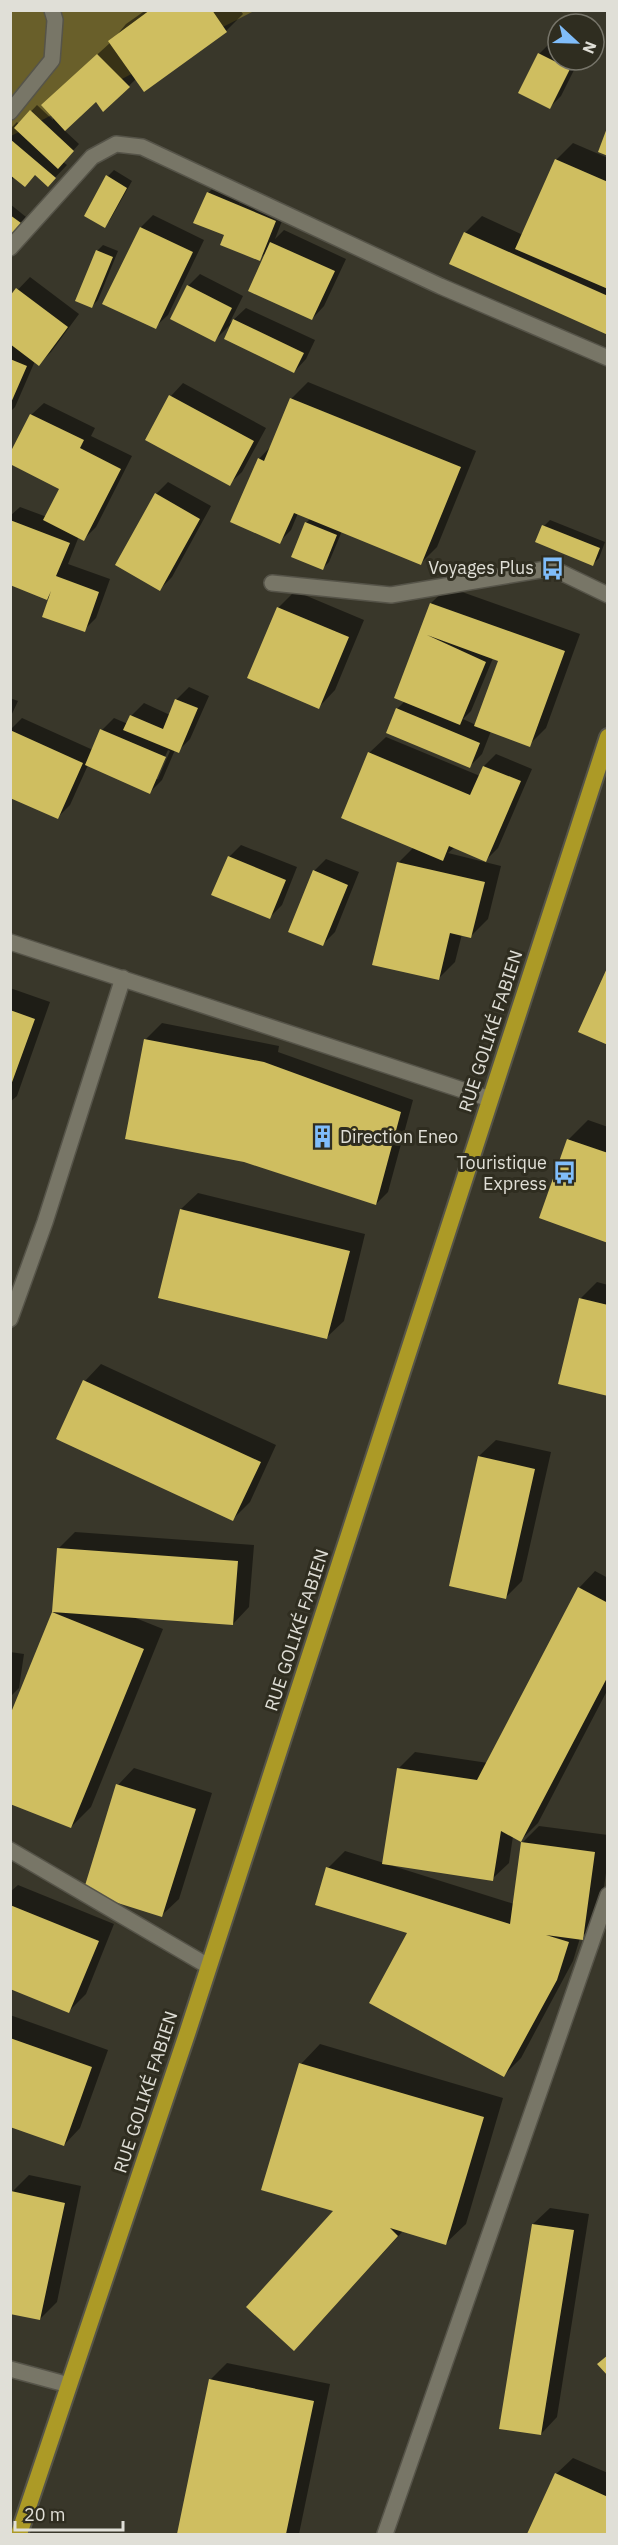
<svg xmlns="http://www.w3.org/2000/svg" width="618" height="2545" font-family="'IBM Plex Sans',sans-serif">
<rect width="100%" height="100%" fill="#39372a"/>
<path fill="#695f2a" d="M11 11H254L11 136Z"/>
<path fill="#0007" fill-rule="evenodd" d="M146 10H240L243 14 226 31 144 90 136 79 104 110 96 100 64 130 79 144 63 162 67 165 48 185 36 174 14 177 10 182V129L17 122 19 124 37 105 53 120 55 93 111 42 126 24Z
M551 42 558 45V60H579L561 96 549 108 539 54Z
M573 143 608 158V333L465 233 482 216 523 235 556 160Z
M114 170 132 181 110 220 104 226 108 176Z
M214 187 242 198 239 204 250 193 287 208 275 239 284 230 346 259 324 306 312 319 267 252 259 259 226 235 208 193Z
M10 204 26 217 10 235Z
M153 215 204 240 168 315 155 327 141 227Z
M103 245 118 251 98 300 92 306 97 251Z
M200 274 243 296 229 324 246 308 315 340 306 359 294 372 232 323 215 340 188 286Z
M30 277 79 314 51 352 39 364 35 361 15 407 10 412V298Z
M308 382 476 451 437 547 421 563 342 531 329 562 323 568 306 523 311 518 298 513 291 530 279 542 232 521 259 459 272 445 291 399Z
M183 383 266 428 242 472 229 484 147 439 171 396Z
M44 403 95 428 91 436 132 456 96 527 84 539 79 536 68 564 110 579 96 618 84 630 50 599 10 584V516L20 507 47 517 61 489 10 457 31 415Z
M168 482 211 506 172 577 160 589 156 494Z
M550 520 605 542 599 558 593 564 544 526Z
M448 587 580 634 546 728 529 745 491 731 482 754 470 766 397 709 405 701 421 633 431 603ZM493 658 500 660 476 725 463 719 471 711Z
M295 591 364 620 335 690 319 707 278 608Z
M189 687 209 696 190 739 178 751 175 750 162 780 150 792 88 765 70 805 58 817 10 796V730L22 718 93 750 102 730 114 718 128 724 131 716 144 703 170 715 177 699ZM168 750 170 751 158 779H155Z
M10 698 18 701 10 718Z
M386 737 480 776 484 766 496 754 532 769 498 848 486 860 455 847 448 853 501 866 488 919 471 936 462 934 455 962 438 979 399 862 414 847 369 753Z
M241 845 297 867 282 905 270 917 229 857Z
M326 859 359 872 335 932 323 944 314 871Z
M10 988 50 1002 17 1096 10 1102Z
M162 1023 279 1046 278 1052 413 1100 388 1192 376 1204 145 1040Z
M588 1120 608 1127V1241L568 1140Z
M198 1193 365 1234 344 1321 327 1337 181 1209Z
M597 1282 608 1285V1395L580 1299Z
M101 1364 276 1445 250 1502 233 1519 85 1381Z
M496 1440 551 1452 522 1581 506 1597 479 1456Z
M75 1532 254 1545 249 1607 233 1624 133 1617 163 1629 91 1807 71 1827 10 1719 53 1612 59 1548Z
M595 1571 608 1578V1689L538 1823 521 1840 513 1836 509 1863 492 1879 394 1864 393 1866 514 1904 523 1842 539 1826 608 1835V1859L599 1922 580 1938 573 1961 521 2058 504 2075 409 1932 328 1868 345 1851 384 1863 398 1769 415 1752 488 1763 579 1588Z
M10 1652 24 1654 19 1688 10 1697Z
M134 1768 212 1793 179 1899 162 1915 118 1785Z
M18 1885 114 1924 86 1994 69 2011 10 1987V1892Z
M10 2015 108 2050 80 2128 64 2145 10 2125Z
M320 2044 503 2098 466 2224 446 2243 403 2231 311 2332 335 2211 301 2064Z
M29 2175 81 2186 57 2302 40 2319 10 2312V2200L12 2192Z
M550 2208 589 2214 557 2417 541 2434 533 2224Z
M227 2363 330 2384 299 2534 178 2533 210 2380Z
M573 2458 608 2473V2534H529L556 2474Z"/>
<path fill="#cfbe60" d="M150 10H212L227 32 144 92 108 41Z
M538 53 570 69 550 109 518 93Z
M97 54 130 87 103 112 96 102 65 131 41 105Z
M30 110 74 151 58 169 14 128Z
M607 128H608V156L598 152Z
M10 139 56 178 48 187 35 175 25 187 10 175Z
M555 159 608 182V289L515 249Z
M106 175 127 188 105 228 84 216Z
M207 192 276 221 260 261 220 245 224 235 193 223Z
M10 215 21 223 10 236Z
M140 227 193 252 156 329 102 304Z
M464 232 608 296V335L449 264Z
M270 242 335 271 312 320 248 291Z
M96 250 113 257 92 308 75 301Z
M187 285 232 308 215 342 170 319Z
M16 288 68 327 39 366 10 344V296Z
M233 319 304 353 294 373 224 339Z
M10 359 27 366 10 405Z
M169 395 254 441 230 486 145 440Z
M290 398 461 467 421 565 294 513 280 544 230 522 258 458 264 461Z
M30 414 84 440 80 448 121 469 84 541 43 520 59 489 10 464V453Z
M155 493 200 519 160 591 115 565Z
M10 520 70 543 56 576 99 592 85 632 42 617 51 591 47 600 10 585Z
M305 522 337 535 323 570 291 557Z
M542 525 600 548 593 566 535 542Z
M430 603 565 651 530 747 474 726 498 661 427 635 486 662 460 725 394 698Z
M277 607 349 637 319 709 247 678Z
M175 699 198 708 179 753 123 730 130 715 163 729Z
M396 708 480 743 470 768 386 733Z
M100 729 166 757 150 794 85 765Z
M10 730 83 763 58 819 10 798Z
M368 752 470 795 483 766 521 781 486 862 449 846 443 861 341 818Z
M228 856 286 880 270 919 211 895Z
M397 862 485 882 471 938 450 933 439 980 372 965Z
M313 870 348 885 323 946 288 932Z
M608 966V1045L578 1032Z
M10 1010 35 1019 11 1085H10Z
M144 1039 264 1062 401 1112 376 1205 244 1162 125 1139Z
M567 1139 608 1153V1243L539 1218Z
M180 1209 350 1251 327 1339 158 1298Z
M579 1298 608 1305V1396L558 1384Z
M83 1380 261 1462 233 1521 56 1439Z
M478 1456 535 1469 506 1599 449 1586Z
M57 1548 238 1561 233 1625 52 1612 144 1649 71 1828 10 1804V1715L52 1612Z
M578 1587 608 1603V1676L521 1842 501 1831 493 1881 382 1864 397 1768 477 1780Z
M116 1784 196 1809 162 1917 83 1892Z
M521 1842 595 1852 583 1940 546 1935 569 1942 557 1980 504 2077 369 2003 407 1933 315 1905 326 1867 510 1924Z
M10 1905 99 1941 69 2013 10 1989Z
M10 2038 92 2067 64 2146 10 2127Z
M299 2063 484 2117 446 2245 390 2228 398 2236 294 2351 246 2307 333 2211 261 2190Z
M11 2191 65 2203 40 2320 10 2314Z
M532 2224 574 2230 541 2435 499 2429Z
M608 2355V2376L597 2364Z
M209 2379 314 2401 286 2534H177Z
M555 2473 608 2497V2534H527Z"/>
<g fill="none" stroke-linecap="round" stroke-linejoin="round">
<defs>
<path id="minor" d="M10 112 52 60 55 20 52 10
M10 248 92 157 116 144 142 147 440 286 608 358
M272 583 391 595 552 568 608 595
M10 942 490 1099
M10 1319 45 1222 123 978
M10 1850 208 1966
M10 2369 69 2385
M385 2534 608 1895"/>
<path id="trunk" d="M19 2534 187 2034 608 737"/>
</defs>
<use href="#minor" stroke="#565449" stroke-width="18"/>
<use href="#trunk" stroke="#565449" stroke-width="20"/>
<use href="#minor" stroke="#787667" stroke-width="15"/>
<use href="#trunk" stroke="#ac9a26" stroke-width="16"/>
</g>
<defs>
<symbol id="bus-bare" viewBox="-9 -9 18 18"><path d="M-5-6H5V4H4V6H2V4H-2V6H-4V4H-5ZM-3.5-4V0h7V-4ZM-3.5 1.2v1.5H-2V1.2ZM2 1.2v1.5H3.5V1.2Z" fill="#80bdfa" stroke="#2f2d20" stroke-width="2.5" paint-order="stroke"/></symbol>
<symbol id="building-bare" viewBox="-9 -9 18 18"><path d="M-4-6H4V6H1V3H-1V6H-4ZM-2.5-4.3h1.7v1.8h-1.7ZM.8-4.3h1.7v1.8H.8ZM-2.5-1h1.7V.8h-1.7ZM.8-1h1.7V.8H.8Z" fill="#80bdfa" stroke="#2f2d20" stroke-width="2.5" paint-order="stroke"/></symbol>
</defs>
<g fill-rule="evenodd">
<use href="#bus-bare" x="536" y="552" width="33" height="33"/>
<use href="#building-bare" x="306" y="1120" width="33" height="33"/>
<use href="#bus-bare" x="548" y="1156" width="33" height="33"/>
</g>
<g text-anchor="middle" stroke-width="6" stroke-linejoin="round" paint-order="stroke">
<g font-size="18" fill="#e0dfd7" stroke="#2f2d20" text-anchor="end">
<text x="534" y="574">Voyages Plus</text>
<text x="340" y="1143" text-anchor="start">Direction Eneo</text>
<text x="547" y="1169">Touristique<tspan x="547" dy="21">Express</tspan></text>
</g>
<g font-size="18" fill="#e0dfd7" stroke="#2f2d20">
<text transform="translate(491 1031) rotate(-72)" y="6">RUE GOLIKÉ FABIEN</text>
<text transform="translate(297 1630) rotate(-72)" y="6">RUE GOLIKÉ FABIEN</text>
<text transform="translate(146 2092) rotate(-72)" y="6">RUE GOLIKÉ FABIEN</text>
</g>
</g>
<rect width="618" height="2545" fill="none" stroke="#e0dfd7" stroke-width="24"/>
<g transform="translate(576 42) rotate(112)"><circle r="28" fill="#2f2d20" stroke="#767469" stroke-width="1.5"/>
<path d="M0-4.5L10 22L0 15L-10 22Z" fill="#80bdfa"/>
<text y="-9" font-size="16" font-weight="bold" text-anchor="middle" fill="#e0dfd7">N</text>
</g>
<path d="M15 2521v9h108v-9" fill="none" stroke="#e0dfd7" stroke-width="3"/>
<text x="24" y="2521" font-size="18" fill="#e0dfd7" stroke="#2f2d20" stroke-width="4.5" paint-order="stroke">20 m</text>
</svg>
